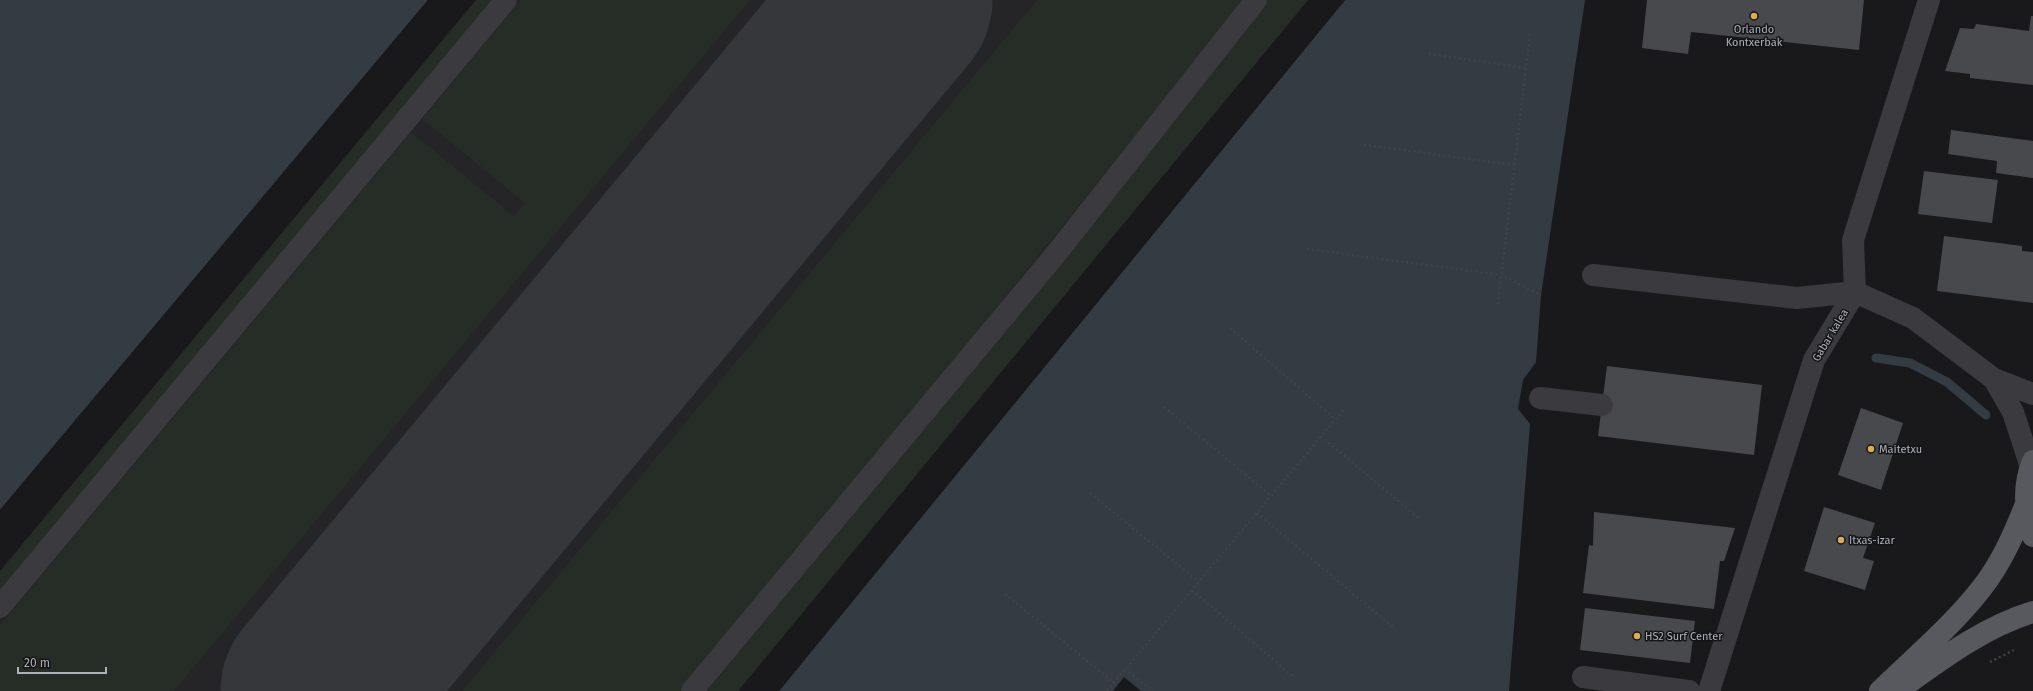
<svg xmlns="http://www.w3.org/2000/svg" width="2033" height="691" font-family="'Fira Sans',sans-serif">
<rect width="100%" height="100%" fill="#19191b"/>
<path fill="#252528" d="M476 0H1308L738 691H0V571Z"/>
<path fill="#262c26" d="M476 0H497L0 596V571Z
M521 0H750L174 691H0V625L411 132 514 216 525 203 422 119Z
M1037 0H1245L763 597 684 691H462Z
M1267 0H1308L738 691H707L1092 223Z"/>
<path fill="#343c43" d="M0 0H428L0 510Z
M1345 0H1585L1541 295 1536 362 1523 380 1518 409 1530 424 1509 691H1141L1124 677 1113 691H779Z"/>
<path fill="#19191b" d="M428 0 429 1 0 512V510Z
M1343 0H1345L779 691H777Z"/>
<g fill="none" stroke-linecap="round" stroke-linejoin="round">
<path stroke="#343c43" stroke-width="9" d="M1876 358 1910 363 1947 382 1986 415"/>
<path stroke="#36373a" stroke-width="197" d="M319 691 894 0"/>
</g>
<path fill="#48494d" d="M1647 0H1864L1859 50 1691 32 1688 54 1642 48Z
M2031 16H2033V85L1970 78V74L1945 71 1960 28 1974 29 1976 24 2029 31Z
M1951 130 2033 141V178L1996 173 1997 161 1948 154Z
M1924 171 1998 180 1992 223 1918 214Z
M1944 236 2022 246V251L2033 252V303L1937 291Z
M1607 366 1762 385 1754 455 1598 436Z
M1861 408 1903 423 1881 490 1838 475Z
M1824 507 1875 523 1863 558 1874 561 1865 590 1804 571Z
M1594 512 1735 528 1724 561H1720L1714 609 1583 593 1589 545 1593 546Z
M1585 608 1695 621 1690 663 1580 650Z"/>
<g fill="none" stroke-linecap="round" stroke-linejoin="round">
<path stroke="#414246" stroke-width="2.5" stroke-dasharray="2 3" stroke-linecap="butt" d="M1429 54 1526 68
M1359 144 1514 165
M1307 249 1501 275 1541 295
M1498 304 1530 34
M1230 328 1335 419
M1164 407 1271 496
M1321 436 1421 520
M1090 493 1199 582
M1257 513 1394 628
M1192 590 1295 678
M1005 594 1114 683
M1990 662 2014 650
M1125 669 1153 691
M1107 691 1344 409"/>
<path stroke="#3b3b3f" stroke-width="22" d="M1593 275 1797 298 1855 292 1913 318 1994 379 2033 394
M1994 379 2013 412 2031 467
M1540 398 1602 405
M0 607 506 0
M1583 677 1689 691
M692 691 1055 255 1256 0
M1709 691 1814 360 1855 292 1853 240 1929 0"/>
<path stroke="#57595e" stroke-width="22" d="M2033 461C2023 485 2025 512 2033 536
M1880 691C1914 658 1952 626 1981 589 2001 564 2014 534 2026 504
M1897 691C1939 661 1983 627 2033 612"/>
</g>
<g fill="#ddac4f" stroke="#141416" stroke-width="1.5">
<circle cx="1754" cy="16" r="4"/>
<circle cx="1871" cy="449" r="4"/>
<circle cx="1841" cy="540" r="4"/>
<circle cx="1637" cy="636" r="4"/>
</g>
<g text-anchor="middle" stroke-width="3" stroke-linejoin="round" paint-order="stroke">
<g font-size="11" fill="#adb1b9" stroke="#141416" text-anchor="start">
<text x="1754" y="33" text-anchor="middle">Orlando<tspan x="1754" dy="13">Kontxerbak</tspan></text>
<text x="1879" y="453">Maitetxu</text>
<text x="1849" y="544">Itxas-izar</text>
<text x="1645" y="640">HS2 Surf Center</text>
</g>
<g font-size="11" fill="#adb1b9" stroke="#141416">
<text transform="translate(1830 335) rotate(-59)" y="4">Gabar kalea</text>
</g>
</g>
<path d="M18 667v6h88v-6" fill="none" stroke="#adb1b9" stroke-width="2"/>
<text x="24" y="667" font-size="12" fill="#adb1b9" stroke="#141416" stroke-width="3" paint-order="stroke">20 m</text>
</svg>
